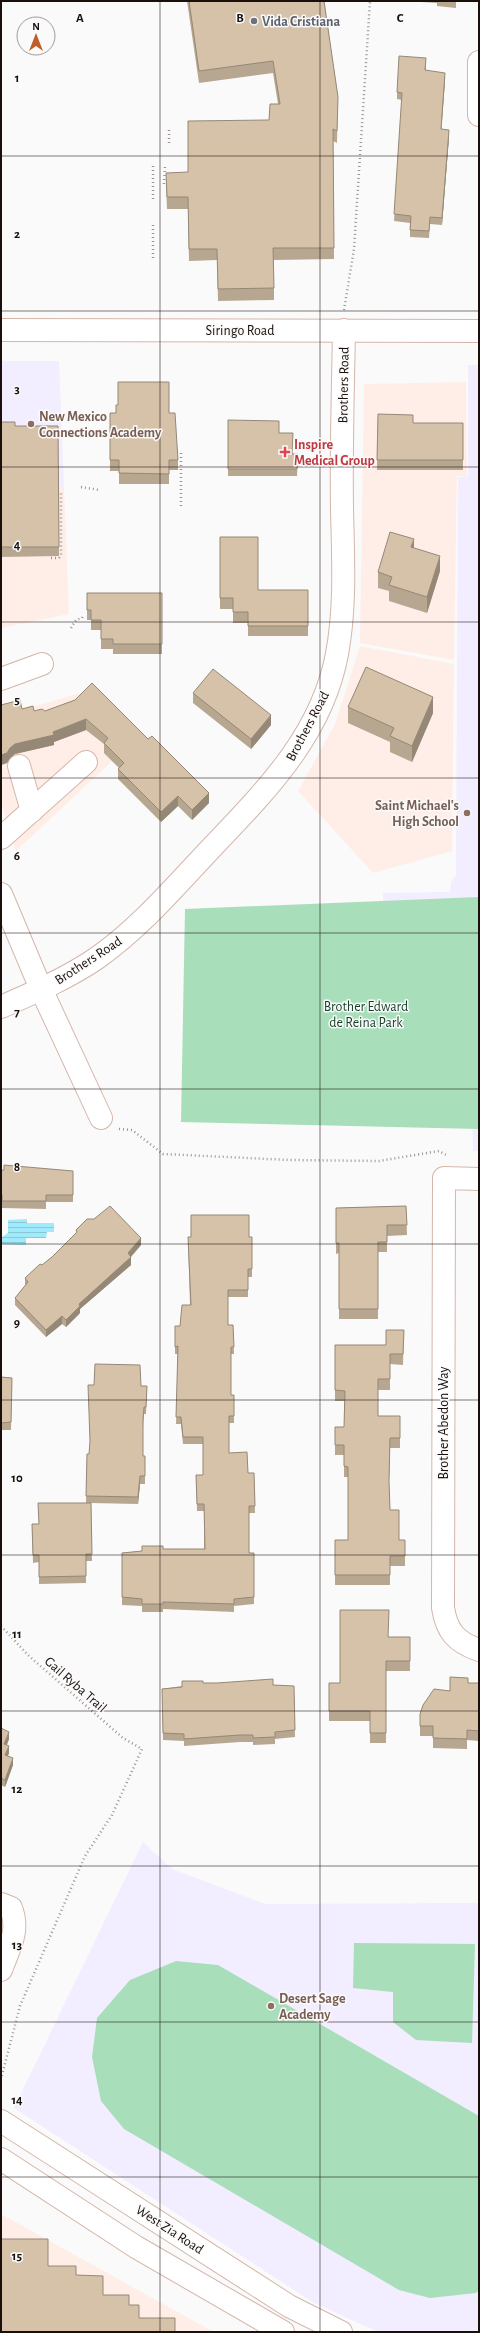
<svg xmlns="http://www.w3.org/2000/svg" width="480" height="2333" font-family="'Alegreya Sans',sans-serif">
<defs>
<pattern id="water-rules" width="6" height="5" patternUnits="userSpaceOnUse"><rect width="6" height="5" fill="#a0eafc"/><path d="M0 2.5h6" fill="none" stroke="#89c8d7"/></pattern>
</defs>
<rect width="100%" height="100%" fill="#fafafa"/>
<path fill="#ffeee8" d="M466 382 467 476H457L454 660 360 643 364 384Z
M1 488H64L69 614 1 628Z
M360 646 454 664 452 851 373 873 298 791 335 724Z
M94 689 141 734 16 851 1 802V716Z
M1 2214 214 2332H1Z"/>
<path fill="#f2edff" d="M1 361H59L64 488H1Z
M468 365H479V1151H473L472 1112 383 908V893L450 892 451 882 456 875 458 477 468 476Z
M143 1842 172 1869 265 1904 479 1903V2332H378L314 2303 14 2108Z"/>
<path fill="#a9deba" d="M479 897V1129L181 1122 185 909Z
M354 1943 475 1944 472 2043 416 2040 393 2022V1992L353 1988Z
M176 1961 218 1965 479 2116V2290L476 2293 430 2298 399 2290 124 2129 101 2101 92 2057 97 2018 130 1980Z"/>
<path fill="url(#water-rules)" d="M27 1219V1223H54V1232H47L46 1238H26V1245L2 1244V1237L8 1233V1220Z"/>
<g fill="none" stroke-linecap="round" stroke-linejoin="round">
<defs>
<path id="minor" d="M479 62V115
M1 330 479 331
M1 679 42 664
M19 766 32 811
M1 838 86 762
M1 894 41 989 101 1118
M1 1007C33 993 68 978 97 958 137 930 169 893 202 858 259 797 321 740 337 654 346 605 343 557 342 509 341 449 343 390 344 330
M479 1179 444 1178 443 1608C447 1632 456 1642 479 1650
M1 1904 11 1908C20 1931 9 1948 1 1970
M1 2121 289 2306 341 2332
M1 2159 136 2247 283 2332"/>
</defs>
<use href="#minor" stroke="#d5b6a9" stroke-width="24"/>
<path stroke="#9a9594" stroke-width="2.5" stroke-dasharray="1 3" stroke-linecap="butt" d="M169 143V127
M153 166V202
M164 184 165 166
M153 225V259
M344 310 354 249 370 1
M81 487 100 490
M181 506V450
M51 558H59L61 555V493
M71 628 76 620 82 618 83 615
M119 1129 132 1130 163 1154 290 1160 379 1161 439 1151 448 1156
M1 1626 29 1656 123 1738 142 1749 112 1815 85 1856 20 2006 1 2079"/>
<use href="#minor" stroke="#fff" stroke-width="22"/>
</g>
<path fill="#b7a791" d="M187 1H324L338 97 337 143 333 141 334 259 274 260V300L218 301 217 260 189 261 188 209H167L166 184 188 172 269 120 278 104 273 73 199 83Z
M421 1H456V8L437 6V3L421 2Z
M426 65V70L445 80 441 129 449 137 442 225 430 224 429 238 410 237V223L394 221 402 100 397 99V92Z
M110 413H169L178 460V470H169V484H119V471H110Z
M378 414 413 423H463V470H377Z
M228 420 279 433 293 454H298L297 476H228Z
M1 422 15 426H58L59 556 1 557Z
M220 537 258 590H308V636H248V623H233V609H220Z
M414 548 440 571 427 613 389 601V591L378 588V572Z
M87 593H162V654H113V649H101V630H91V620H87Z
M193 693 271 725 251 749 193 703Z
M75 700 209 803 192 820 178 806 161 822 118 779V769L119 768 104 753V744L86 730 54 742V745L15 754 10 758 7 763 1 765V705L34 711H45Z
M348 707 433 713 412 762 390 752V742L348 723Z
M1 1170 73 1171V1202H46V1209L2 1208V1202H1Z
M406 1206 407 1235 387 1236V1252H378V1319H339V1253L336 1254V1208Z
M76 1230 141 1245 131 1257V1265L80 1309V1313L66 1327 62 1324 46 1337 15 1305V1298L25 1286V1278L42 1265 52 1257 76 1234Z
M188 1237H252V1277H248V1297H228V1325H233L234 1354H231V1395H234V1423H229V1453L248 1473H254L255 1513H249V1553H254V1604L234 1606V1612L163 1609V1612H142V1606L122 1605V1553L163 1549H204V1511H197L196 1475H203V1444H183L181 1424H176L178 1354H175V1326H180L190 1305Z
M404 1330 403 1365 390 1364V1390H378V1416H400V1448H390L389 1484 390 1510 399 1540H405V1566H390V1585H335V1540H348V1477H344V1455H335V1445L344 1427V1401H335V1345H386Z
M1 1377 12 1378 11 1430H1Z
M141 1386H147L146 1414H144L143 1427V1456H145V1484H140L138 1504 91 1503 92 1561H86V1583L39 1584V1562L33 1563 32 1524H38L86 1503 87 1454H89Z
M388 1637H410V1671H386V1743H370V1721H329V1683H340Z
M203 1683 294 1686 295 1737 275 1739V1744L253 1745V1742H240L184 1746V1741L163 1740 162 1689Z
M468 1683H479V1741L467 1740V1749L433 1748V1736H420V1714L450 1691Z
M1 1728 9 1739 7 1745 9 1753 8 1756 13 1765 5 1787 1 1785Z"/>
<path fill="#958876" d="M445 73V80L441 136V129Z
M449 130V137L442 225V218Z
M414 539V555L411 547Z
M440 556V571L427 613V597Z
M433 697V713L412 762V746Z
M271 715V725L251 749V739Z
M86 719V730L54 742V745L15 754 10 758 7 763 1 765V755L15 744 53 732Z
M209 793V803L192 820V810Z
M178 796V806L161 822V812Z
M141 1238V1245L128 1260 131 1257V1265L80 1309V1313L66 1327V1320L79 1304 128 1253Z
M62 1316V1324L46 1337V1330Z
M140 1476V1484L138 1504V1497Z
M9 1732V1739L4 1751V1744Z
M9 1746V1753L5 1762V1755Z
M13 1758V1765L5 1787V1780Z"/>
<path fill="#d5c2a9" stroke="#958876" d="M189 1H324L338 97 337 131 333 129 334 248H273L274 288 218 289 217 249H189L188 197H167L166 173 188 172V121L269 120 270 104H280L273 61 199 71Z
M399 56 426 58 425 70 445 73 441 129 449 130 442 218 430 217 429 231 410 230 411 216 394 214 402 93 397 92Z
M118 382H169V413H175L178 460H169V474L119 473V460H110V413H116V405H118Z
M378 414 413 415V423H463V460H377Z
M228 420 279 421V433H293L292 454H298L297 469H228Z
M1 422H15V426H58L59 547H1Z
M390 532 414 539 411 547 440 556 427 597 389 585 392 577 378 572Z
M220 537H258V590H308V626H248V612H233V598H220Z
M87 593H162V644H113V639H101V620H91V610H87Z
M366 667 433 697 412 746 390 736 394 728 348 707Z
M213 669 271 715 251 739 193 693Z
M92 683 148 739 152 736 209 793 192 810 178 796 161 812 118 769 124 763 104 743 108 738 86 719 53 732 54 735 15 744 10 748 7 753 1 755V705L20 700 22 709 33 706 34 711 42 709 45 711 75 700Z
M4 1165 73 1171V1195H46V1201H2V1195H1V1170H4Z
M110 1206 141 1238 128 1253 131 1257 79 1304 80 1306 66 1320 62 1316 46 1330 15 1298 28 1282 25 1278 40 1264 42 1265 52 1257 77 1232 76 1230 87 1219H94Z
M406 1206 407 1225H387V1242H378V1309H339V1243H336V1208Z
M191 1215H249V1237H252V1269H248V1290H228V1325H233L234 1347H231V1395H234V1416H229V1453L247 1452 248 1473H254L255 1506H249V1553H254V1597L234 1599V1604L163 1602V1604H142V1599L122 1597V1553L142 1551V1546H163V1549H205L204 1504H197L196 1475H203V1437H183L181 1417H176L178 1346 175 1347V1326H180L182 1305H191L188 1237H191Z
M386 1330H404L403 1354H390V1379H378V1416H400V1438H390L389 1481 390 1510H399V1540H405V1556H390V1575H335V1540H348V1467L344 1466V1445H335V1427H344L345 1391 335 1390V1345H386Z
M95 1364 140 1365 141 1386H147L146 1407H144L143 1420V1456H145V1476H140L138 1497 86 1496 87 1454H89L90 1441 88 1385H94Z
M1 1377 12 1378 11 1422 1 1423Z
M38 1503H91L92 1554H86V1576L39 1577V1555H33L32 1524H39Z
M340 1610H389L388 1637H410V1661H386V1733H370V1711H329V1683H340Z
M450 1677 468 1678V1683H479V1731L467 1730V1739L433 1738V1726H420V1714L423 1705 434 1689 450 1691Z
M273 1679V1685L294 1686 295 1730 275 1732V1737L253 1738V1735H240L184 1739V1734L163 1733 162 1689 182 1687V1681H203V1683H217Z
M1 1728 9 1732 4 1744 9 1746 5 1755 13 1758 5 1780 1 1778Z
M1 2239H48V2266H76V2275L103 2276V2295H129V2305H139V2318H175V2332H1Z"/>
<path fill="none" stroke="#1a0f0b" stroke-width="1" stroke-opacity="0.55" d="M160 1V2332M320 1V2332M1 156H479M1 311H479M1 467H479M1 622H479M1 778H479M1 933H479M1 1089H479M1 1244H479M1 1400H479M1 1555H479M1 1711H479M1 1866H479M1 2022H479M1 2177H479"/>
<circle fill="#6b7280" stroke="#fafafa" stroke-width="1.5" cx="254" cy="21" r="4"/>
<g fill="#8d6e63" stroke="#fafafa" stroke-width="1.5">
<circle cx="31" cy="424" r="4"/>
<circle cx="467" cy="813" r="4"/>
<circle cx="271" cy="2006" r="4"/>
</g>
<path fill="#e0444e" stroke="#fafafa" stroke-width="1.5" d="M283 446h4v4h4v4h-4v4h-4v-4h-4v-4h4z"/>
<g text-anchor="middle" stroke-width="3" stroke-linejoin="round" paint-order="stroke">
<g font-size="14" font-weight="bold" fill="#5b616d" stroke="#fafafa" text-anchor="start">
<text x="262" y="26">Vida Cristiana</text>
</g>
<g font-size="14" fill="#1a0f0b" stroke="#fafafa">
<text x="240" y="335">Siringo Road</text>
<text transform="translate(343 385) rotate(-89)" y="5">Brothers Road</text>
<text transform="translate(307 726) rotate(-62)" y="5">Brothers Road</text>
<text transform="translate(88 960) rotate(-33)" y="5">Brothers Road</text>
<text transform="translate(443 1423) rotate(-90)" y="5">Brother Abedon Way</text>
<text transform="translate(76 1684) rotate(41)" y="5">Gail Ryba Trail</text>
<text transform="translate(170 2229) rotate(33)" y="5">West Zia Road</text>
</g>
<g font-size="14" font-weight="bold" fill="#785e54" stroke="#fafafa" text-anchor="start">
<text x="39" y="421">New Mexico<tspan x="39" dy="16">Connections Academy</tspan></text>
<text x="459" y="810" text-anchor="end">Saint Michael's<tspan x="459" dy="16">High School</tspan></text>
<text x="279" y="2003">Desert Sage<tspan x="279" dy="16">Academy</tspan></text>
</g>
<g font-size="14" font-weight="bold" fill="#be3a42" stroke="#fafafa" text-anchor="start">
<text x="294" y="449">Inspire<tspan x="294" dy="16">Medical Group</tspan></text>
</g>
<g font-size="14" fill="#153f27" stroke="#fafafa">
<text x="366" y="1011">Brother Edward<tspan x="366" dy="16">de Reina Park</tspan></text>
</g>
</g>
<g font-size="13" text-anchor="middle" font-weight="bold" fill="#1a0f0b" stroke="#fafafa" stroke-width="3" stroke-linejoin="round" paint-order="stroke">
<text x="80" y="22">A</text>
<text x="240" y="22">B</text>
<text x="400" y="22">C</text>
<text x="17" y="82">1</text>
<text x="17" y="238">2</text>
<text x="17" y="393">3</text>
<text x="17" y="549">4</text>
<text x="17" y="704">5</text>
<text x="17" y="860">6</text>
<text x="17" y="1016">7</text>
<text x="17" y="1171">8</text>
<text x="17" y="1327">9</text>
<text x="17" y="1482">10</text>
<text x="17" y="1638">11</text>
<text x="17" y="1793">12</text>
<text x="17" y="1949">13</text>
<text x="17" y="2104">14</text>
<text x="17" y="2260">15</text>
</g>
<rect width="480" height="2333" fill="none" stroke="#1a0f0b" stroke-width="4"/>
<g transform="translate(36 36)"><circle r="19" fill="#fafafa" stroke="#a09c9a"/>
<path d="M0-3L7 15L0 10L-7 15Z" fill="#c15d28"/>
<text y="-6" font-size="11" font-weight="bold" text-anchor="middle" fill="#1a0f0b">N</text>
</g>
</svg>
